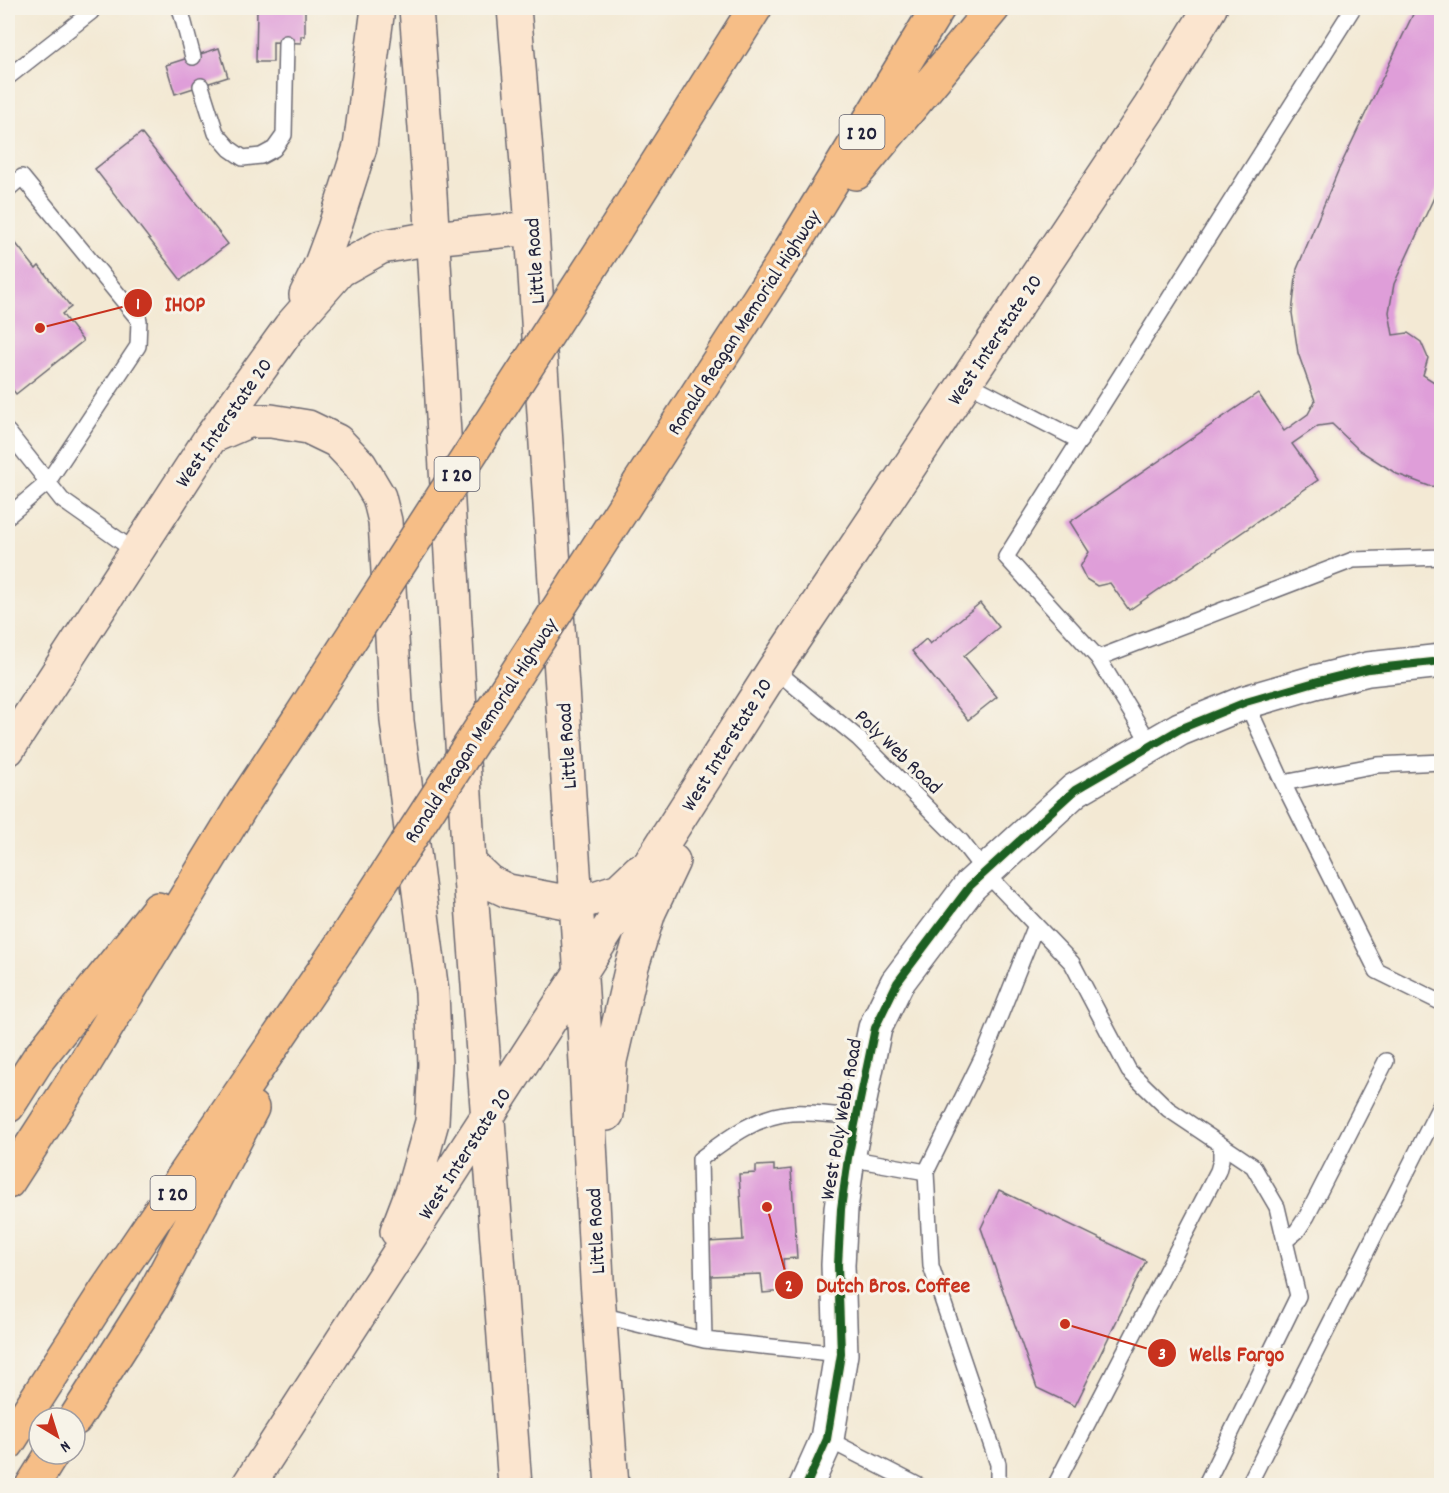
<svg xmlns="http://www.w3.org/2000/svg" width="1449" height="1493" font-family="Dekko,sans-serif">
<rect width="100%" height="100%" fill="#f7f3e8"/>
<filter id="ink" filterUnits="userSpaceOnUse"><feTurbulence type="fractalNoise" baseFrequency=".0167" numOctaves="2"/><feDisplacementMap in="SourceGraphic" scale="12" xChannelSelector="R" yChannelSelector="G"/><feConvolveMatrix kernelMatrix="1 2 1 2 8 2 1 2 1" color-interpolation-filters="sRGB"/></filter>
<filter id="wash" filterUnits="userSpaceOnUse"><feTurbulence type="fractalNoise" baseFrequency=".008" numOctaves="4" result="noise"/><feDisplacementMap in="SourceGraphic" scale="24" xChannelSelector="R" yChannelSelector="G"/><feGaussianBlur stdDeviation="1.35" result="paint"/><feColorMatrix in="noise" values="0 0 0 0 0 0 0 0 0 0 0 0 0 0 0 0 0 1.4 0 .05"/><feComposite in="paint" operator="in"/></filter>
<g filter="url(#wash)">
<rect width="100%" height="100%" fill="#f3e9d4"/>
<g id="blocks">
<path fill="#df9ed9" d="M257 8H305V36H301V43L273 42V62H256Z
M1416 8H1442V180L1394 284 1389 312 1393 335 1408 333 1421 342 1428 358 1423 375 1442 387V487L1429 486 1397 474 1359 450 1332 424 1318 426 1292 444 1318 480 1129 610 1110 583 1097 586 1086 579 1080 567 1089 552 1070 522 1258 393 1284 431 1308 414 1315 401 1298 353 1292 313 1297 269 1338 171Z
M219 48 228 77 175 94 166 65Z
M141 133 228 244 181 280 95 169Z
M14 241 36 269 39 266 71 307 62 314 83 341 16 394 8 384V247Z
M980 603 999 627 964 656 997 697 968 720 912 651 926 639 930 644Z
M774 1165V1171L791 1169 797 1258 783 1259 785 1291 763 1293 761 1274 710 1276 707 1242 743 1240 739 1174 756 1173V1166Z
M999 1190 1146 1261 1075 1406 1037 1388 981 1228Z"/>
</g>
</g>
<g filter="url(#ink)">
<use href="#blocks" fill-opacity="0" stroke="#6b6871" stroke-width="1.5"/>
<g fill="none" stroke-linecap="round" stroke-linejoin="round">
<defs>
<path id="service" d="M180 8 193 57
M8 77 91 12 93 8
M201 86 216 133 230 149 243 158 261 156 274 149 284 135 286 43
M8 189 22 177 139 320 138 346 47 483 8 516
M966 382 1080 441
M8 432 62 500 136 552
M1098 658 1006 557 1353 8
M774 669 858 738 961 841 985 872 1072 963 1129 1071 1168 1109 1253 1166 1277 1207 1298 1296 1205 1486
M1246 702 1283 783 1377 765 1442 762
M1151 745 1098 658 1353 560 1442 557
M1283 783 1377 971 1442 1003
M848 1158 926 1172 987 1048 1036 925
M926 1172 931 1266 998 1464V1486
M1285 1241 1297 1231 1307 1216 1386 1061
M600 1315 704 1340 841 1354
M704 1340 700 1159C727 1139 756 1116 791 1113 812 1111 835 1116 856 1117
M827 1439 919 1486
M1055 1486 1218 1171 1221 1160V1145
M1248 1486 1442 1102"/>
<path id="tertiary" d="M806 1486 827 1439 841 1354 838 1265 841 1209 848 1158 875 1028 897 983 970 886 1075 790 1180 729 1246 702 1315 682 1368 669 1442 661"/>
<path id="secondary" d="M416 8 430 194 469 863 515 1486
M514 8 530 199 584 1024 597 1280 612 1486
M306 295 321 264 334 229 360 147 378 8
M211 437 248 421H271L308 427 337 441 360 465 379 497 385 521 397 721 432 992 435 1064 432 1122 413 1189 397 1231
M8 749 211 437 290 327 340 270 381 247 432 238 532 228
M469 863 489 882 508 891 576 904 619 890 639 871
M607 1114 610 1061 632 966 649 912 673 861
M248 1486 581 972 774 669 1149 108 1210 8"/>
<path id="motorway" d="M856 173 993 8
M615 230 755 8
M640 482 786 257 938 8
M8 1106 38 1059 158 909
M8 1182 83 1066 242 805 299 719
M75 1419 153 1296 252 1108
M8 1443 107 1289 341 945
M32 1486 52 1454"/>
</defs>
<use href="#service" stroke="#6b6871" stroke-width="18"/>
<use href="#tertiary" stroke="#6b6871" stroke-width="36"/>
<use href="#secondary" stroke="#6b6871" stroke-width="36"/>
<use href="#motorway" stroke="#6b6871" stroke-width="36"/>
<use href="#service" stroke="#fff" stroke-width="15"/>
<use href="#tertiary" stroke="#fff" stroke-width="33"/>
<use href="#secondary" stroke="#fbe5cf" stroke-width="33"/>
<use href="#motorway" stroke="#f6be87" stroke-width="33"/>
<defs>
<path id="motorway-bridge" d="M299 719 615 230
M341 945 640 482"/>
</defs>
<use href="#motorway-bridge" stroke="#6b6871" stroke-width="36" stroke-linecap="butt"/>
<use href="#motorway-bridge" stroke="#f6be87" stroke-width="33"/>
<defs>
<path id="cycleway" d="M806 1486 827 1439 841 1354 838 1265 841 1209 848 1158 875 1028 897 983 970 886 1075 790 1180 729 1246 702 1315 682 1368 669 1442 661"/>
</defs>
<use href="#cycleway" stroke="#f7f3e8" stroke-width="11"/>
<use href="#cycleway" stroke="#1b5e20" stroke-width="8"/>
</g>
</g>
<g text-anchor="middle" stroke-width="6" stroke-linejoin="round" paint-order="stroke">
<g fill="#f7f3e8" stroke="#62616f" stroke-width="1.5">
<rect x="839.5" y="115" width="45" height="34" rx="4.5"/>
<rect x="434.5" y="457" width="45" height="34" rx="4.5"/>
<rect x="150.5" y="1176" width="45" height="34" rx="4.5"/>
</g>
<g font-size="20" font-weight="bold" fill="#22223b">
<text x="862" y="139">I 20</text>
<text x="457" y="481">I 20</text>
<text x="173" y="1200">I 20</text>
</g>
<g font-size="21" fill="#22223b" stroke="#f7f3e8">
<text transform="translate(534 261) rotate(-94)" y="7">Little Road</text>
<text transform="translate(743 322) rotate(-57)" y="7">Ronald Reagan Memorial Highway</text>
<text transform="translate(994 339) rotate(-56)" y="7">West Interstate 20</text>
<text transform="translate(223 422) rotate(-55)" y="7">West Interstate 20</text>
<text transform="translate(480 730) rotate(-57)" y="7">Ronald Reagan Memorial Highway</text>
<text transform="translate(726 744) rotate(-58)" y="7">West Interstate 20</text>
<text transform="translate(566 746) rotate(-94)" y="7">Little Road</text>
<text transform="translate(899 751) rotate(44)" y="7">Poly Web Road</text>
<text transform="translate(840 1119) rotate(-80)" y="7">West Poly Webb Road</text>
<text transform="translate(464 1153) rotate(-57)" y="7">West Interstate 20</text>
<text transform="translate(595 1231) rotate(-93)" y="7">Little Road</text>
</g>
</g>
<path fill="none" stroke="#c8321e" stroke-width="2" d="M40 328L138 303M767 1207L789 1285M1065 1324L1162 1353"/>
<g fill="#c8321e" stroke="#f7f3e8" stroke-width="2">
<circle cx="40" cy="328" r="6"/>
<circle cx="767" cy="1207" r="6"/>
<circle cx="1065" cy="1324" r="6"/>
<circle cx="138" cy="303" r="15"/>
<circle cx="789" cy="1285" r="15"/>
<circle cx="1162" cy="1353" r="15"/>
</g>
<g font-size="18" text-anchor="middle" font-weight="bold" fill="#fff">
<text x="138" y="309">1</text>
<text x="789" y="1291">2</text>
<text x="1162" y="1359">3</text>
</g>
<g font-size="22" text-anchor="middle" font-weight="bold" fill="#c8321e" stroke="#f7f3e8" stroke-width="6" stroke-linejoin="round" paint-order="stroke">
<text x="185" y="311">IHOP</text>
<text x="893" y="1292">Dutch Bros. Coffee</text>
<text x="1237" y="1361">Wells Fargo</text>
</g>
<rect width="1449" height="1493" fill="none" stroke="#f7f3e8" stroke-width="30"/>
<g transform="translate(57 1436) rotate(142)"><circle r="28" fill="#f7f3e8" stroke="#a29fa3" stroke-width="1.5"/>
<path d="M0-4.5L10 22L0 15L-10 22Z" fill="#c8321e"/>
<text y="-9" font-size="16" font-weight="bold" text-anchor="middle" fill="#22223b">N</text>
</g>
</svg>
